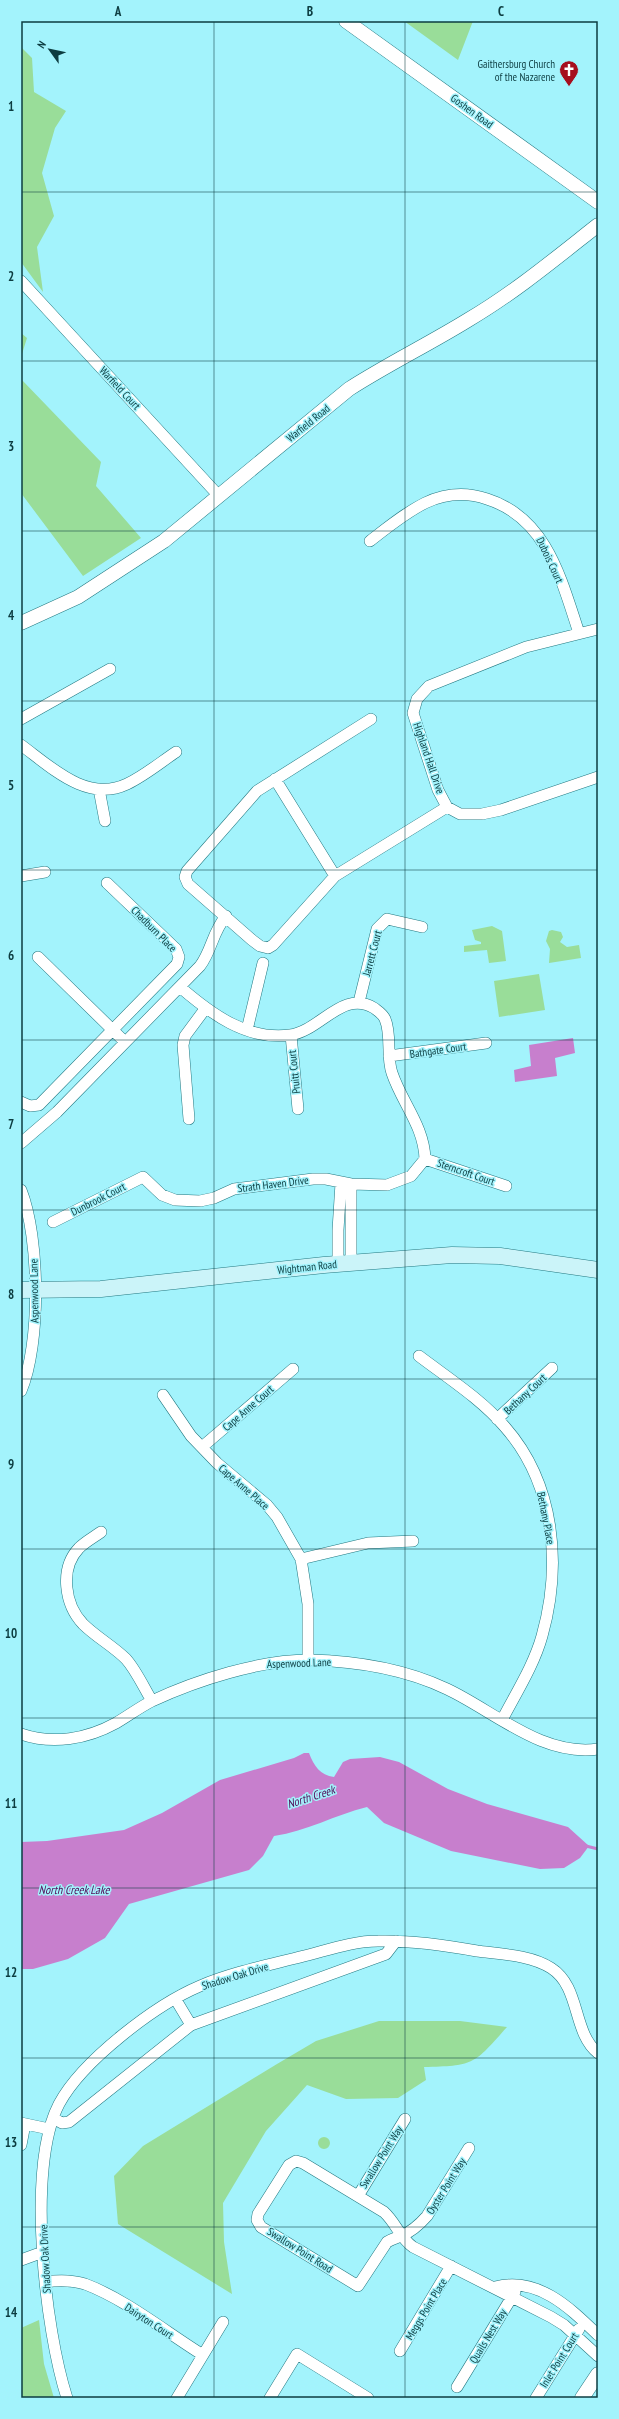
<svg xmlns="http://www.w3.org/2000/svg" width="619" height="2419" font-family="'PT Sans Narrow',sans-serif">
<rect width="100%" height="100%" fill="#a3f3fc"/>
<path fill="#9d9" d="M404 21H473L458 60Z
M21 47 32 58 34 92 66 111 55 128 42 173 54 216 37 247 43 292 21 262Z
M21 333 27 338 21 357Z
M21 379 101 462 96 486 141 538 83 576 21 493Z
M492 926 502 931 506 961 489 963 487 950 464 952V946L481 944V942L475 940 472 930Z
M552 930 561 932 563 937 560 942 567 947 579 945 581 958 549 963 550 949 546 941 549 931Z
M539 974 545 1010 499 1017 494 981Z
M379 2021H460L507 2027C474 2064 475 2066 424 2067L426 2080 398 2098 346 2099 307 2085 266 2131 223 2203 224 2242 232 2294 118 2224 114 2176 143 2146 277 2064 316 2041Z
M318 2143a6 6 0 1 1 12 0a6 6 0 1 1-12 0Z
M39 2320 44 2364 54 2398H21V2328Z"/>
<path fill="#c77fcd" d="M573 1038 575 1053 555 1058 557 1076 515 1082 514 1070 531 1066 529 1045Z
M304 1753H309C314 1766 320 1775 334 1777L343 1762 350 1759 380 1757 399 1762 448 1789 487 1804 568 1827 589 1846 580 1858 564 1868 540 1869 451 1851 384 1823 367 1807C335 1815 307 1831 274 1836L263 1856 249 1870 129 1904 105 1938 68 1959 33 1969H21V1842L47 1841 124 1830 162 1813 220 1780 294 1758Z"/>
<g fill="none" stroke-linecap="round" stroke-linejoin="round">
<path stroke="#c77fcd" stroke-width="3" d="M586 1846 598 1849"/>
<defs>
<path id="minor" d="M21 281 219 496
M370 541C388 527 405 513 425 503 444 494 466 492 487 499 547 518 561 579 579 633
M598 629 526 647 429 686 417 699 413 713 438 790 447 807 460 814H482L501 810 598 777
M21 719 110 669
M371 719 257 791 187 871 185 877 188 884 252 940 260 946 268 948 273 945 335 876 447 807
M21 745C51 767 87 803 127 784 144 776 161 762 176 752
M275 779 335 876
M99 789 105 821
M21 876 45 872
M38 957 125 1042
M359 1002 377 929 387 919 422 927
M247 1030 263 963
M291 1035 298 1109
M389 1056 486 1043
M21 1102 30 1106 39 1105 177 964 179 957 176 949 107 883
M189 1119 183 1045 185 1036 205 1009
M21 1143 57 1112 200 966C212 950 212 933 226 916
M425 1159 506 1186
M21 1190C40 1238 41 1344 21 1391
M53 1222 143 1177 162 1195 175 1200 200 1201 214 1198 234 1189 313 1179H326L351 1184 387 1185 411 1176 425 1159C424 1126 402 1103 392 1073 386 1056 392 1035 385 1019 383 1014 378 1011 374 1008 343 989 320 1031 290 1035 247 1041 210 1013 180 987
M351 1263V1184
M338 1264V1230L341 1183
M419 1356C448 1378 481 1399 505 1427 555 1484 562 1565 542 1636 534 1665 516 1693 502 1720
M163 1395 191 1436 217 1463 267 1505 277 1517 301 1559 308 1604V1660
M497 1419 552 1368
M202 1447 293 1369
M101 1532C94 1537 85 1542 79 1548 59 1569 65 1605 83 1624 96 1637 113 1646 126 1659 136 1670 144 1688 152 1701
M301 1559 368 1543 413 1541
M21 1734C53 1745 87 1739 116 1723 128 1716 140 1707 152 1701 197 1680 260 1660 309 1660 355 1661 405 1669 447 1689 494 1711 542 1757 598 1749
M176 2000 191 2025
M53 2118 62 2123 69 2122 191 2025 386 1954 396 1941
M21 2123 49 2129
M21 2145 25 2124
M469 2148 427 2216C420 2224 411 2232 401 2236 396 2238 392 2239 387 2242L358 2286 261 2227 257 2220 258 2214 289 2165 296 2161 303 2163 384 2212C396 2223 400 2238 413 2247L551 2317 564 2325 598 2356
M358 2196 405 2119
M21 2260 43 2252
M45 2282C58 2280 72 2280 85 2284 125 2299 166 2332 203 2355
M495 2287C538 2276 570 2308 598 2335
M400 2351 451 2266
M457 2387 515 2292
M67 2398C45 2330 26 2167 59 2104 82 2061 155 2005 200 1986 233 1972 269 1965 304 1956 328 1950 353 1941 378 1941 412 1940 445 1945 477 1951 500 1954 531 1955 551 1968 581 1987 572 2032 598 2053
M177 2398 223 2322
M270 2398 297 2354 368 2398
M536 2398 579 2329"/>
<path id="tertiary" d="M346 21 598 202
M21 623 78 597 164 541 349 389C388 364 429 344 468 320 514 293 556 258 598 225
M582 2398 598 2374"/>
<path id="secondary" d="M21 1290 101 1289 324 1265 452 1255 500 1256 598 1270"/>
</defs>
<use href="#minor" stroke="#237881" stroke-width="12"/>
<use href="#tertiary" stroke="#237881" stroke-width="15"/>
<use href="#secondary" stroke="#237881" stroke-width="17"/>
<use href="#minor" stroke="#fff" stroke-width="11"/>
<use href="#tertiary" stroke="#fff" stroke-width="14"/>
<use href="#secondary" stroke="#cbf4f9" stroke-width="16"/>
</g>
<path fill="none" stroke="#0c3c40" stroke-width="1" stroke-opacity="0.55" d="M214 21V2398M405 21V2398M21 192H598M21 361H598M21 531H598M21 701H598M21 870H598M21 1040H598M21 1210H598M21 1379H598M21 1549H598M21 1718H598M21 1888H598M21 2058H598M21 2227H598"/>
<defs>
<symbol id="church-pin" viewBox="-11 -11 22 30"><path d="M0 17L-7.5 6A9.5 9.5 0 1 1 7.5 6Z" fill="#a60e1e" stroke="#a3f3fc"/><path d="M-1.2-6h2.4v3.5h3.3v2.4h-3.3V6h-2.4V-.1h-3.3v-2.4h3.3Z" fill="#fff"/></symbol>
</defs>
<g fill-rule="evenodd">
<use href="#church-pin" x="558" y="59" width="22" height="30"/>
</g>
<g text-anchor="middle" stroke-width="3" stroke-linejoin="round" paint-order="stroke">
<g font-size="11" fill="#0c3c40" stroke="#a3f3fc" text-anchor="end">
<text x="555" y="68">Gaithersburg Church<tspan x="555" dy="13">of the Nazarene</tspan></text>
</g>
<g font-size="11" fill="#0c3c40" stroke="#a3f3fc">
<text transform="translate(472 111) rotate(36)" y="4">Goshen Road</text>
<text transform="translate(120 388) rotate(47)" y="4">Warfield Court</text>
<text transform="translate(308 423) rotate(-39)" y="4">Warfield Road</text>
<text transform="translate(550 560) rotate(65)" y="4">Dubois Court</text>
<text transform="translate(429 758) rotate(71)" y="4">Highland Hall Drive</text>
<text transform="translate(154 929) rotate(45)" y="4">Chadburn Place</text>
<text transform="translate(372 953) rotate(-75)" y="4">Jarrett Court</text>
<text transform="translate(438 1050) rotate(-8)" y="4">Bathgate Court</text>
<text transform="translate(294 1072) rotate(-96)" y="4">Pruitt Court</text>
<text transform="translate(466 1172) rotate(19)" y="4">Sterncroft Court</text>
<text transform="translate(273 1184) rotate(-7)" y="4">Strath Haven Drive</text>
<text transform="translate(98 1199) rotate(-27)" y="4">Dunbrook Court</text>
<text transform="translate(307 1267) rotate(-6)" y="4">Wightman Road</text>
<text transform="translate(34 1291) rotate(-91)" y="4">Aspenwood Lane</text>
<text transform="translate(525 1394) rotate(-43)" y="4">Bethany Court</text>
<text transform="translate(248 1408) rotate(-41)" y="4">Cape Anne Court</text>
<text transform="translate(244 1487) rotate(41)" y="4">Cape Anne Place</text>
<text transform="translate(546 1518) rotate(79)" y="4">Bethany Place</text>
<text transform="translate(299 1663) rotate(-2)" y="4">Aspenwood Lane</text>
<text transform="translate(235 1976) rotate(-17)" y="4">Shadow Oak Drive</text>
<text transform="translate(381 2157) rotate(-58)" y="4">Swallow Point Way</text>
<text transform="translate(446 2186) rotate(-58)" y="4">Oyster Point Way</text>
<text transform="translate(300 2250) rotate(32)" y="4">Swallow Point Road</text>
<text transform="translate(45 2259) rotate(-93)" y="4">Shadow Oak Drive</text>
<text transform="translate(426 2309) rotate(-59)" y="4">Meggs Point Place</text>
<text transform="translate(149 2321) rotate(33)" y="4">Dairyton Court</text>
<text transform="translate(488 2336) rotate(-59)" y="4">Quails Nest Way</text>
<text transform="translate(559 2360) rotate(-58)" y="4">Inlet Point Court</text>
</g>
<g font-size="12" font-style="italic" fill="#520e58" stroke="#a3f3fc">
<text transform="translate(311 1797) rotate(-18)" y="4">North Creek</text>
<text x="74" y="1894">North Creek Lake</text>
</g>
</g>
<rect width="619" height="2419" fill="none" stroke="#a3f3fc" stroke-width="44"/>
<g transform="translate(50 50) rotate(303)" stroke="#a3f3fc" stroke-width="3" paint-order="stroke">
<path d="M0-3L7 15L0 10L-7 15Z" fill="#0c3c40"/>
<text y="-6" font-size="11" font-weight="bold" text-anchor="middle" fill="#0c3c40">N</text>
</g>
<rect x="22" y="22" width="575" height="2375" fill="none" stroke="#0c3c40" stroke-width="1.5"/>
<g font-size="13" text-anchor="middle" font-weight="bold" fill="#0c3c40">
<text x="118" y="16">A</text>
<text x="310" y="16">B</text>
<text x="501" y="16">C</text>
<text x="11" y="111">1</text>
<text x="11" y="281">2</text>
<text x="11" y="451">3</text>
<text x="11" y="620">4</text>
<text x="11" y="790">5</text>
<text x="11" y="960">6</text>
<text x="11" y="1129">7</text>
<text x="11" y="1299">8</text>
<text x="11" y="1469">9</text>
<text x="11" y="1638">10</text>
<text x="11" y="1808">11</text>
<text x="11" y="1977">12</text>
<text x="11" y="2147">13</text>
<text x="11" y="2317">14</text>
</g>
</svg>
